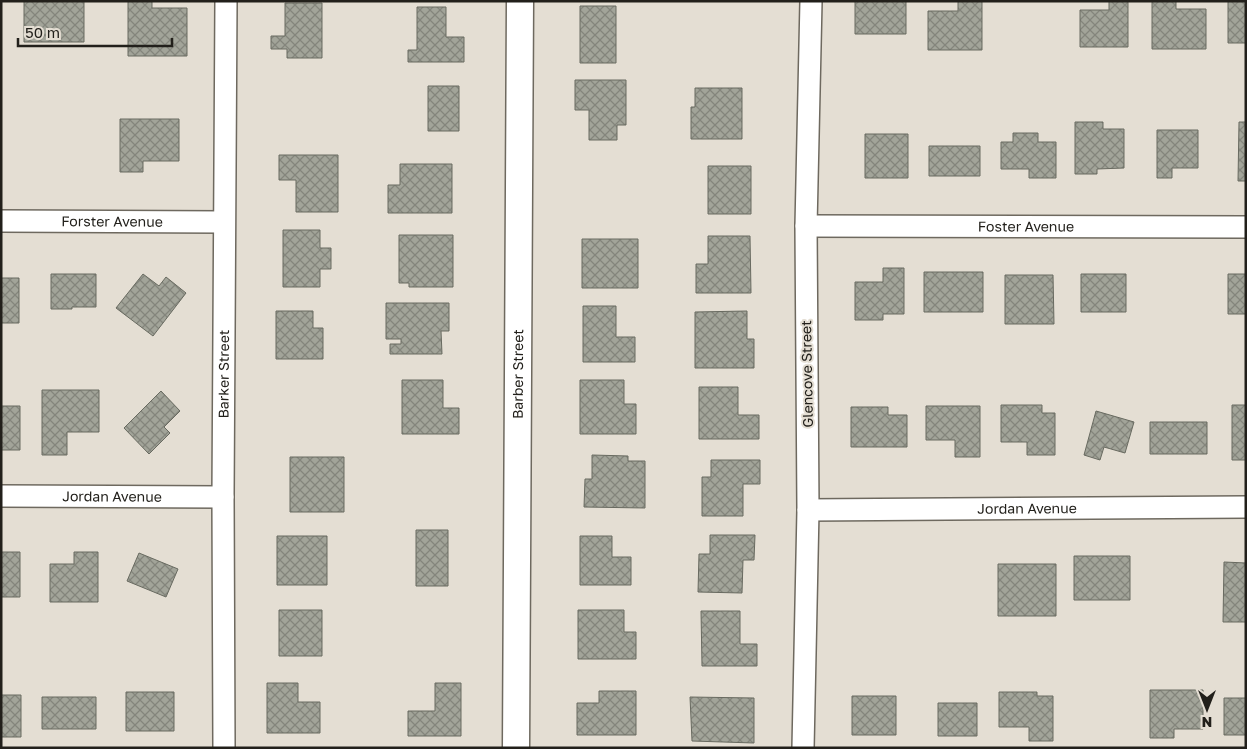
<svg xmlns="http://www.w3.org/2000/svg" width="1247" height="749" font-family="'Golos Text',sans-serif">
<defs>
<pattern id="building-cross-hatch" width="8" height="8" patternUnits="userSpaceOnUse" patternTransform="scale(1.25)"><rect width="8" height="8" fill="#a2a499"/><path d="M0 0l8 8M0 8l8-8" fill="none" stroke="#84857c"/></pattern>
</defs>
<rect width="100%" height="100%" fill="#e4ded3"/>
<path fill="url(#building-cross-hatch)" stroke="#686a60" d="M24 1H84V42H24Z
M128 1H152V8H187V56H128Z
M855 1H906V34H855Z
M958 1H982V50H928V11H958Z
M1109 1H1128V47H1080V10H1109Z
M1152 1H1176V9H1206V49H1152Z
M1228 1H1246V43H1228Z
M285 3H322V58H287V49H271V36H285Z
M580 6H616V63H580Z
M417 7H446V37H464V62H408V50H417Z
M575 80H626V125H617V140H589V110H575Z
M428 86H459V131H428Z
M695 88H742V139H691V107H695Z
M120 119H179V161H143V172H120Z
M1075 122H1103V129H1124V168L1097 169V174H1075Z
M1239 122H1246V181H1238Z
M1157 130H1198V168H1172V178H1157Z
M1013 133H1038V142H1056V178H1029V169H1001V142H1013Z
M865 134H908V178H865Z
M929 146H980V176H929Z
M279 155H338V212H296V180H279Z
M400 164H452V213H388V185H400Z
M708 166H751V214H708Z
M283 230H320V248H331V269H320V287H283Z
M399 235H453V287H409V283H399Z
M708 236H750L751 293H696V264H708Z
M582 239H638V288H582Z
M883 268H904V314H883V320H855V282H883Z
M924 272H983V312H924Z
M51 274H96V307H72V309H51Z
M143 274 159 286 166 277 186 293 153 336 116 308Z
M1081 274H1126V312H1081Z
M1228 274H1246V314H1228Z
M1005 275H1053L1054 324H1005Z
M1 278H19V323H1Z
M386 303H449V331H441L442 354H390V344H401V339H386Z
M583 306H616V337H635V362H583Z
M276 311H313V328H323V359H276Z
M747 311V339H754V368H695V312Z
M402 380H443V408H459V434H402Z
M580 380H624V404H636V434H580Z
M699 387H738V415H759V439H699Z
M42 390H99V432H67V455H42Z
M161 391 180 411 164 427 170 433 149 454 124 428Z
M1001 405H1042V413H1055V455H1027V442H1001Z
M1232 405H1246V460H1232Z
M1 406H20V450H1Z
M926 406H980V457H955V440H926Z
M851 407H888V415H907V447H851Z
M1096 411 1134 422 1125 453 1104 447 1100 460 1084 455Z
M1150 422H1207V454H1150Z
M592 455 628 456V461H645V508L584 507 585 479H592Z
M290 457H344V512H290Z
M711 460H760V484H743V516H702V477H711Z
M416 530H448V586H416Z
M710 535H755L754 560H743L742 593 698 592 699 554H710Z
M277 536H327V585H277Z
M580 536H612V557H631V585H580Z
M1 552H20V597H1Z
M74 552H98V602H50V564H74Z
M139 553 178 569 166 597 127 581Z
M1074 556H1130V600H1074Z
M1224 562 1246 563V622H1223Z
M998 564H1056V616H998Z
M279 610H322V656H279Z
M578 610H624V632H636V659H578Z
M701 611H740V644H757V666H702Z
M267 683H298V702H320V733H267Z
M435 683H461V736H408V711H435Z
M1150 690H1203V729H1174V738H1150Z
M599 691H636V735H577V703H599Z
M126 692H174V731H126Z
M999 692H1037V696H1053V741H1029V727H999Z
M1 695H21V737H1Z
M852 696H896V735H852Z
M42 697H96V729H42Z
M690 697 754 698V743L692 741Z
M1224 698H1246V735H1224Z
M938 703H977V736H938Z"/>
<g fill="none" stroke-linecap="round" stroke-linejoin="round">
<defs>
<g id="minor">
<path id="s1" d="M1 221 224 222"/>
<path id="s2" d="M806 226 1246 227"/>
<path id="s3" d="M1 496 223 497"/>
<path id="s4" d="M808 510 1246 507"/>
<path id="s5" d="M224 748 223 497 226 1"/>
<path d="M803 748 808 510 806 226 811 1"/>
</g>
<g id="tertiary">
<path id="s6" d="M516 748 520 1"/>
</g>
</defs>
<use href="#minor" stroke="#6e695f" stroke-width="24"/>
<use href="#tertiary" stroke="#6e695f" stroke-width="29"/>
<use href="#minor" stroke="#fff" stroke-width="21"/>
<use href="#tertiary" stroke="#fff" stroke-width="26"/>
</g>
<g text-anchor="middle" stroke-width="4" stroke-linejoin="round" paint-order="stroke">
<g font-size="14" fill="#22201b" stroke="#e4ded3">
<text dy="5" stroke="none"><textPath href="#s1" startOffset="111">Forster Avenue</textPath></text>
<text dy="5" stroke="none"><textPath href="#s2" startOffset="220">Foster Avenue</textPath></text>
<text dy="5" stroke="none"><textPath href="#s5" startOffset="374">Barker Street</textPath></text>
<text dy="5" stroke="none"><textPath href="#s6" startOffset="374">Barber Street</textPath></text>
<text transform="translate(807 374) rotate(-91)" y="5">Glencove Street</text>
<text dy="5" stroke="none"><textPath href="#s3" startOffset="111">Jordan Avenue</textPath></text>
<text dy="5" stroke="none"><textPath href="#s4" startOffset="219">Jordan Avenue</textPath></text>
</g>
</g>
<rect width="1247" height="749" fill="none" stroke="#22201b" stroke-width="5"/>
<g transform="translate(1207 709) rotate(180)" stroke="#e4ded3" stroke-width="4" paint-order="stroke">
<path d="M0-4L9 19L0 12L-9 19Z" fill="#22201b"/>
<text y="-8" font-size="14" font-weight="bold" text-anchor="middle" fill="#22201b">N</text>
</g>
<path d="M18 38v8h154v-8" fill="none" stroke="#22201b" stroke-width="2.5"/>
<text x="25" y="38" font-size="15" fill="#22201b" stroke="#e4ded3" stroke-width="4" paint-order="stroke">50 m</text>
</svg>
